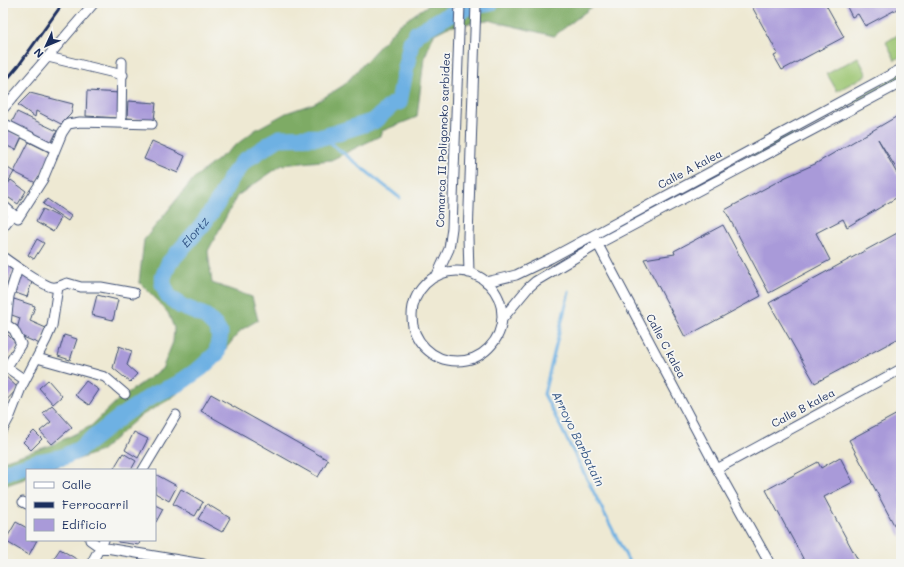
<svg xmlns="http://www.w3.org/2000/svg" width="904" height="567" font-family="Mali,sans-serif">
<rect width="100%" height="100%" fill="#f6f6f2"/>
<filter id="ink" filterUnits="userSpaceOnUse"><feTurbulence type="fractalNoise" baseFrequency=".025" numOctaves="2"/><feDisplacementMap in="SourceGraphic" scale="8" xChannelSelector="R" yChannelSelector="G"/><feConvolveMatrix kernelMatrix="1 2 1 2 8 2 1 2 1" color-interpolation-filters="sRGB"/></filter>
<filter id="wash" filterUnits="userSpaceOnUse"><feTurbulence type="fractalNoise" baseFrequency=".012" numOctaves="4" result="noise"/><feDisplacementMap in="SourceGraphic" scale="16" xChannelSelector="R" yChannelSelector="G"/><feGaussianBlur stdDeviation="0.9" result="paint"/><feColorMatrix in="noise" values="0 0 0 0 0 0 0 0 0 0 0 0 0 0 0 0 0 1.4 0 .05"/><feComposite in="paint" operator="in"/></filter>
<g filter="url(#wash)">
<rect width="100%" height="100%" fill="#eee9d3"/>
<path fill="#9dc673" stroke="#5c7a68" d="M901 33V56L895 60 886 42Z
M858 57 867 75 837 91 827 74Z
M901 74V77L754 157 627 224 691 187Z"/>
<path fill="#7eab65" stroke="#4c6d62" d="M431 3H597L554 36 488 20 448 27 434 34 424 59 417 117 382 131 380 136 331 160 282 165 237 196 208 251 212 283 252 297 258 320 241 330 210 368 170 399 139 417 101 451 48 470H27V478L7 485 3 491V461L52 445 91 426 119 399 162 369 173 342 174 328 168 313 157 300 139 282 144 240 194 178 255 130 286 113 315 103 344 85 399 25Z"/>
<g fill="none" stroke-linecap="round" stroke-linejoin="round">
<path stroke="#6eb1e3" stroke-width="3" d="M323 137 400 198
M569 292 544 394 630 564"/>
<path stroke="#6eb1e3" stroke-width="17" id="s1" d="M3 473 37 462 63 457 78 450 123 415 153 395 178 384 201 368 217 353 220 334 215 326 205 316 181 306 168 296 163 284V277L169 263 203 224 220 199 230 179 244 161 279 138 323 137 374 121 393 104 399 102 411 42 417 33 445 17 472 6 491 3"/>
</g>
<g id="blocks">
<path fill="#a99ad9" d="M750 3H825L844 37 782 70 774 56 778 54Z
M845 3H896L899 8 865 26 858 14 852 17Z
M87 91 120 93 119 118 86 116Z
M30 93 73 104 71 114 61 124 36 111 35 117 18 105Z
M128 101 156 103 154 120 127 118Z
M17 112 57 131 51 143 11 124Z
M901 114V176L878 139 901 181V195L847 227 843 219 816 233 830 260 769 293 725 210 786 177 815 164Z
M3 129 22 137 16 150 3 144Z
M152 141 185 156 178 173 144 159Z
M29 142 51 153 36 183 14 172Z
M3 165 14 172 4 189 11 180 26 191 18 204 3 194Z
M47 199 71 216 68 221 43 204Z
M43 209 61 218 53 232 36 222Z
M723 225 761 296 685 337 644 259 675 254 674 251Z
M901 231V337L815 383 769 303Z
M37 239 44 243 34 259 28 255Z
M3 261 14 267 4 293 3 292Z
M18 274 33 279 27 297 13 292Z
M97 295 118 300 113 320 92 315Z
M14 299 35 306 30 321 46 328 40 344 23 337 17 329 20 318 9 314Z
M7 334 18 345 3 362V338Z
M64 335 77 339 70 360 58 356Z
M119 346 132 351 127 365 137 374 130 382 113 368Z
M3 374 18 388 3 404Z
M48 380 62 396 53 404 39 388Z
M86 381 99 390 89 405 75 395Z
M211 394 328 460 318 477 201 411Z
M52 405 72 427 52 444 40 431 51 422 43 413Z
M901 412V538L849 440Z
M34 431 42 439 31 450 23 442Z
M134 432 148 439 138 458 125 450Z
M123 453 136 461 131 470H117L114 468Z
M840 457 853 482 824 497 860 564H806L766 490 818 462 821 468Z
M155 474 177 486 169 501 155 493Z
M181 489 203 502 195 516 173 504Z
M207 504 230 518 222 532 198 519Z
M155 505 163 509 156 522 155 521Z
M16 522 27 528V540H37L29 555 5 541Z
M118 540H140L139 545 118 542Z
M60 549 78 560 76 564H57L52 561Z"/>
</g>
</g>
<g filter="url(#ink)">
<use href="#blocks" fill-opacity="0" stroke="#3b4b70" stroke-width="1"/>
<g fill="none" stroke-linecap="round" stroke-linejoin="round">
<defs>
<path id="minor" d="M48 57 123 75
M3 109 94 3
M3 123 55 149
M121 123 122 62
M3 205 13 214
M3 227 13 214 18 218 43 179 62 133 68 124 80 122 152 124
M595 239 717 469 770 564
M3 257C11 263 44 286 52 287 57 288 62 285 67 283L81 287H101L134 293
M412 316a45 45 0 1 1 90 0a45 45 0 1 1-90 0Z
M469 273 468 237 476 3
M437 275 449 249 452 228 460 3
M486 282 516 275 551 258 901 69
M503 318 528 288 536 281 598 244 901 83
M6 324 14 330 21 344 7 367
M3 330 6 324 9 296 18 268
M37 358 105 377 125 394
M3 365 25 380
M3 429 10 416 21 388 46 340 52 326 58 287
M717 469 901 369
M143 470 176 415
M23 502 27 504
M90 540 100 547 203 564
M91 564 104 540"/>
</defs>
<use href="#minor" stroke="#3b4b70" stroke-width="11"/>
<use href="#minor" stroke="#fff" stroke-width="9"/>
<path stroke="#1b2f5e" stroke-width="3" d="M3 84 19 65 63 3"/>
</g>
</g>
<g text-anchor="middle" stroke-width="3.5" stroke-linejoin="round" paint-order="stroke">
<g font-size="11" fill="#1b2f5e" stroke="#f6f6f2">
<text transform="translate(443 140) rotate(-88)" y="4">Comarca II Poligonoko sarbidea</text>
<text transform="translate(690 169) rotate(-28)" y="4">Calle A kalea</text>
<text transform="translate(666 346) rotate(62)" y="4">Calle C kalea</text>
<text transform="translate(803 408) rotate(-28)" y="4">Calle B kalea</text>
</g>
<g font-size="12" font-style="italic" fill="#345686" stroke="#f6f6f2">
<text dy="4" stroke="none"><textPath href="#s1" startOffset="410">Elortz</textPath></text>
<text transform="translate(578 439) rotate(64)" y="4">Arroyo Barbatain</text>
</g>
</g>
<rect width="904" height="567" fill="none" stroke="#f6f6f2" stroke-width="16"/>
<rect x="26" y="469" width="130" height="72" fill="#f6f6f2" stroke="#9ea6b7"/>
<rect x="34" y="482" width="20" height="6" fill="#ffffff" stroke="#9ea6b7"/>
<text x="62" y="489" font-size="12" fill="#1b2f5e">Calle</text>
<rect x="34" y="502" width="20" height="6" fill="#1b2f5e" stroke="#9ea6b7"/>
<text x="62" y="509" font-size="12" fill="#1b2f5e">Ferrocarril</text>
<rect x="34" y="519" width="20" height="12" fill="#a99ad9" stroke="#9ea6b7"/>
<text x="62" y="529" font-size="12" fill="#1b2f5e">Edificio</text>
<g transform="translate(46 46) rotate(226)" stroke="#f6f6f2" stroke-width="3" paint-order="stroke">
<path d="M0-3L7 15L0 10L-7 15Z" fill="#1b2f5e"/>
<text y="-6" font-size="11" font-weight="bold" text-anchor="middle" fill="#1b2f5e">N</text>
</g>
</svg>
